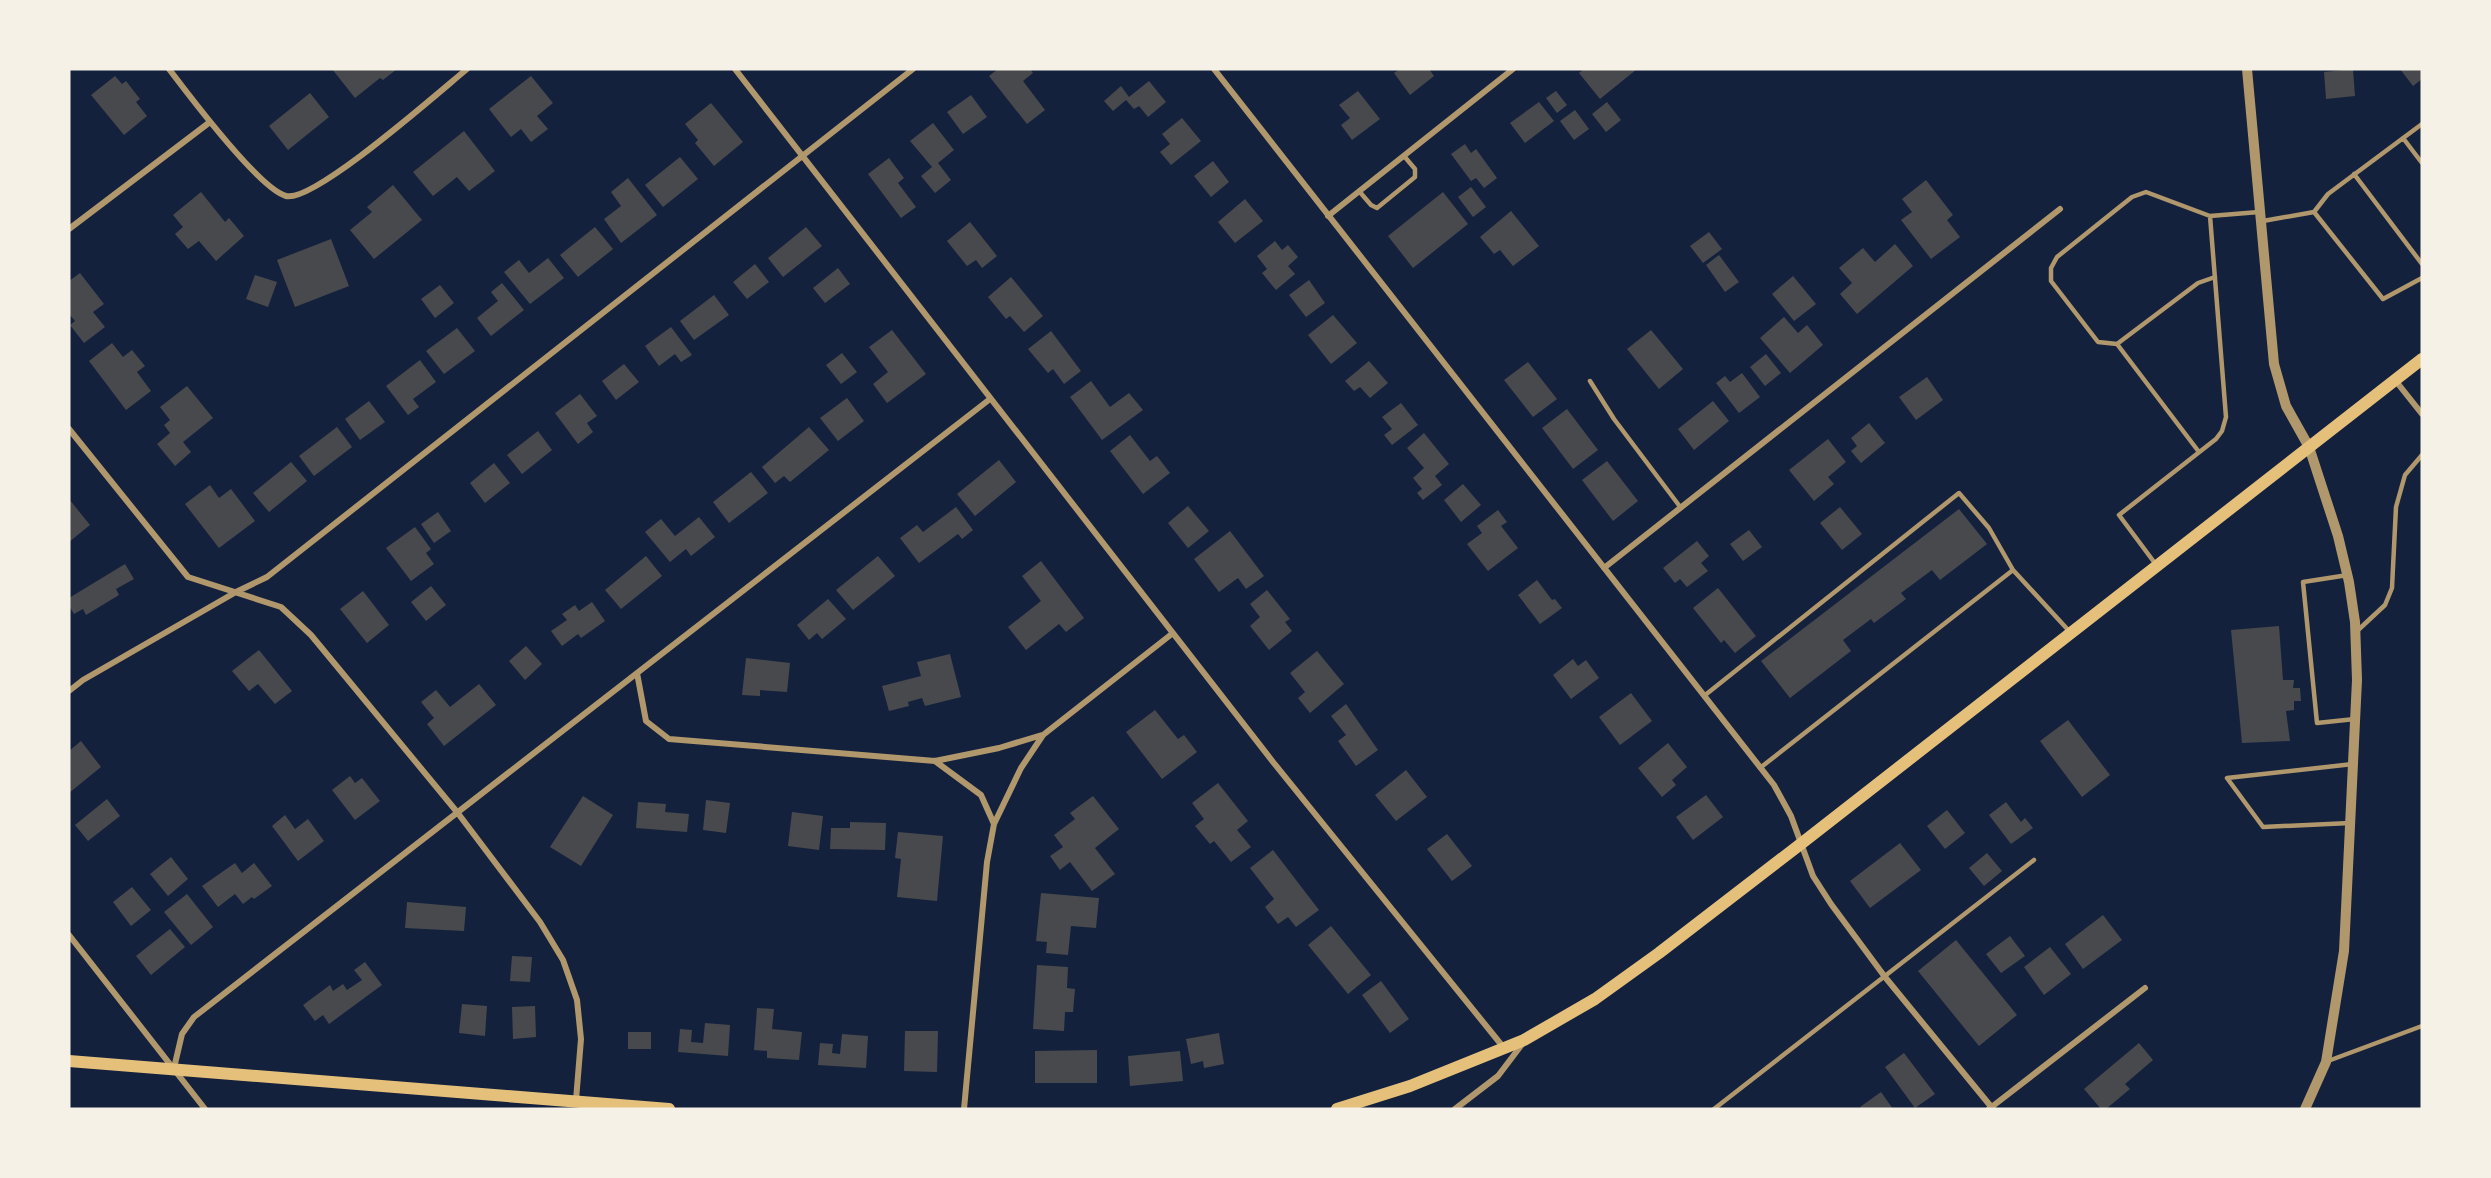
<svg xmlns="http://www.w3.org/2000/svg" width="2491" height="1178" font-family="'Work Sans',sans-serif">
<rect width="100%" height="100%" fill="#14213d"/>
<path fill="#48494c" d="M332 69H397L383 80 380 78 355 98Z
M998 69H1030L1033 73 1023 81 1045 110 1027 124 989 76Z
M1400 69H1429L1434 76 1410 95 1394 73Z
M1584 69H1637L1600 99 1579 73Z
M2353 69 2355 96 2326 99 2324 72Z
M2400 69H2422V79L2413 86Z
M115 76 122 84 126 81 140 99 136 102 147 116 124 135 91 95Z
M531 76 553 103 537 116 548 129 531 142 521 129 511 137 489 109Z
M1149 81 1166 102 1148 117 1139 106 1134 109 1126 100 1113 111 1104 101 1121 86 1129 97Z
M1358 91 1380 119 1352 140 1341 125 1350 118 1339 105Z
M1556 91 1567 105 1557 113 1546 98Z
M310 93 329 117 288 150 269 126Z
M971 95 987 117 963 134 947 112Z
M1539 102 1554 121 1525 143 1510 123Z
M1607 102 1621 120 1606 132 1592 114Z
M711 103 743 142 714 166 695 143 698 140 685 124Z
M1575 110 1589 129 1574 140 1560 121Z
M1182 118 1201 141 1171 165 1160 152 1170 144 1162 134Z
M933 123 954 150 938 163 951 180 935 193 921 176 932 167 910 141Z
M464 131 495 171 469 191 457 177 433 196 413 172Z
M1465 144 1471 153 1476 149 1497 178 1484 188 1476 178 1471 181 1451 154Z
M680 157 698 179 663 207 645 185Z
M889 158 904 178 898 183 916 207 901 218 868 174Z
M1213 161 1229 182 1211 197 1194 176Z
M628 178 657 215 621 243 604 219 621 206 611 192Z
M1926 180 1953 215 1947 220 1960 237 1931 259 1901 220 1912 212 1902 199Z
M393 185 422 220 374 259 350 230 372 212 367 207Z
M1471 187 1486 207 1473 217 1458 197Z
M201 192 225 222 229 218 244 236 216 261 199 241 188 249 175 234 183 227 173 215Z
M1443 192 1468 224 1413 268 1388 236Z
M1245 199 1263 221 1235 243 1218 222Z
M1511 211 1539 246 1513 266 1500 250 1494 254 1480 237Z
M970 222 997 256 982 268 976 260 967 266 947 241Z
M595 227 613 249 578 277 560 255Z
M806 227 822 246 783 277 768 258Z
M1709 232 1722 249 1703 263 1690 246Z
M331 239 349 286 295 307 277 260Z
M1275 241 1282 250 1288 245 1298 257 1288 266 1295 274 1276 290 1262 273 1267 269 1257 256Z
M1895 244 1913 266 1857 314 1840 294 1852 283 1839 268 1863 248 1875 262Z
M1719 255 1739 282 1725 292 1706 265Z
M548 258 564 278 530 304 504 272 519 260 529 273Z
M755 264 769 282 747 299 733 282Z
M838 268 850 284 825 303 813 288Z
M80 273 104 304 93 312 105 327 84 343 70 325 75 321 69 314V281Z
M255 275 277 282 268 307 246 299Z
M1793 276 1816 304 1794 321 1772 294Z
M1011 277 1043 316 1024 332 1010 316 1006 319 988 297Z
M1309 280 1325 303 1306 317 1289 295Z
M502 283 524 310 491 336 477 318 498 301 491 292Z
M440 285 454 303 435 318 421 299Z
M714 295 729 315 694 340 680 321Z
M1333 315 1357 343 1331 364 1308 335Z
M1784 317 1798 333 1807 325 1823 345 1790 373 1760 338Z
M671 327 692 355 681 362 675 354 659 366 645 346Z
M457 328 475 351 444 374 426 351Z
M892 330 926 374 887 403 873 384 888 372 869 347Z
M1651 330 1683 369 1659 389 1627 349Z
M1051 331 1081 371 1064 384 1053 369 1048 373 1028 349Z
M112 343 123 357 132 350 145 366 137 372 151 391 126 410 89 361Z
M842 353 857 372 841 384 826 365Z
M1766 354 1781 373 1765 386 1750 367Z
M420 360 436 382 413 399 419 407 408 415 386 386Z
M1369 361 1388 383 1370 398 1360 387 1354 391 1345 381Z
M1528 362 1557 399 1533 417 1504 380Z
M624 364 639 382 616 400 602 381Z
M1742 373 1760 397 1739 413 1716 383 1725 376 1730 382Z
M1927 377 1943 400 1916 420 1899 397Z
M1091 381 1110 407 1129 393 1143 410 1102 440 1070 397Z
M187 386 213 418 183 442 191 452 175 466 157 444 170 433 164 425 170 420 160 407Z
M580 394 597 416 587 423 593 432 578 444 555 413Z
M847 398 864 421 838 441 820 418Z
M369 401 385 422 360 440 345 419Z
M1713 401 1729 421 1694 450 1678 429Z
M1401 403 1418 425 1392 445 1384 435 1392 429 1382 417Z
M1567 409 1598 450 1573 469 1542 428Z
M1869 423 1885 443 1861 463 1851 451 1857 446 1851 438Z
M337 427 352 447 314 476 299 456Z
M809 427 829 450 790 482 784 476 775 483 762 467Z
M538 431 552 450 522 474 507 455Z
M1424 433 1449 464 1435 476 1442 485 1423 500 1417 493 1422 489 1413 478 1424 468 1407 448Z
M1130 435 1150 461 1157 456 1170 473 1143 494 1110 451Z
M1828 439 1846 462 1828 477 1834 484 1814 501 1789 470Z
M999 460 1016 482 975 516 957 494Z
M1607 461 1638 501 1613 521 1582 480Z
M291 462 307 481 269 512 253 493Z
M494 463 510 483 485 503 470 483Z
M751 472 768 493 729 523 713 502Z
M1463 484 1481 505 1461 522 1444 500Z
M210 485 219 498 231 489 255 521 219 548 185 504Z
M69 499 90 525 69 542Z
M1188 506 1209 531 1188 548 1168 523Z
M956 507 973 530 962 539 958 534 919 563 900 538 917 525 923 532Z
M1840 507 1862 534 1842 550 1820 523Z
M1959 509 1987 544 1940 580 1932 570 1901 593 1906 599 1874 623 1871 619 1843 640 1851 651 1790 698 1761 661Z
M1498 510 1507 522 1501 526 1518 548 1488 571 1467 544 1482 533 1477 526Z
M438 512 451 531 434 543 421 524Z
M699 517 715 537 691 556 686 549 670 562 645 532 661 519 675 536Z
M415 527 431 549 426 553 434 564 411 581 386 548Z
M1749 530 1762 547 1743 561 1730 544Z
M1230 531 1264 576 1246 589 1238 578 1219 592 1194 559Z
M1697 541 1709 556 1701 563 1708 571 1687 587 1680 579 1675 583 1663 568Z
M646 556 662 576 621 609 605 590Z
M878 556 895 576 853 610 836 590Z
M1041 561 1084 618 1066 632 1059 624 1026 650 1008 627 1041 601 1022 576Z
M125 564 134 579 116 589 119 595 86 615 83 609 74 614 69 606V598Z
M1537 580 1552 600 1555 599 1562 608 1540 624 1518 595Z
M431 586 446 605 426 621 411 602Z
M1718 588 1756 636 1735 653 1724 640 1721 643 1693 608Z
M1267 590 1290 619 1285 622 1292 631 1269 650 1250 626 1260 617 1250 604Z
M363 591 389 625 367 643 340 609Z
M828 599 846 619 822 639 817 633 809 640 797 625Z
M592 602 605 621 581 638 578 634 562 646 551 631 567 620 562 614 575 605 579 611Z
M2279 626 2283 680H2294L2293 688H2300L2301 701H2294V710L2286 711 2290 741 2242 743 2231 630Z
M526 646 542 664 525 680 509 661Z
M259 650 292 691 275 704 258 684 249 691 232 671Z
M1317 651 1344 684 1310 713 1298 698 1305 692 1290 673Z
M950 654 961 697 925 706 922 698 908 702 909 706 889 711 882 686 921 676 917 662Z
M746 658 790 663 787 692 760 690V696L742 695Z
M1573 659 1578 666 1586 660 1599 678 1571 699 1553 675Z
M479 684 496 705 444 746 427 724 434 718 421 702 436 690 450 707Z
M1631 693 1652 721 1620 745 1599 717Z
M1346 704 1378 750 1356 766 1338 741 1346 735 1331 716Z
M1155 710 1178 739 1184 735 1197 752 1162 779 1126 732Z
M2068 720 2110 775 2082 797 2040 741Z
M81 741 101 767 69 793V751Z
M1668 743 1687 767 1672 780 1676 785 1662 797 1638 768Z
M1406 770 1427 797 1396 821 1375 795Z
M350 776 355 783 362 778 380 801 355 820 332 790Z
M1218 783 1248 821 1237 830 1251 847 1231 862 1214 841 1210 844 1195 826 1204 819 1192 803Z
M1706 795 1723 817 1693 840 1676 817Z
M583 796 613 815 581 866 550 847Z
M1093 796 1119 829 1095 848 1115 874 1092 891 1070 862 1060 870 1050 856 1063 847 1054 835 1075 819 1070 813Z
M107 799 120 816 88 841 75 825Z
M706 800 730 803 726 833 703 830Z
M638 802 666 804 665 812 689 814 687 832 636 828Z
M2006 802 2021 822 2025 818 2033 828 2011 844 1989 815Z
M1947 810 1965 833 1945 849 1927 826Z
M792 812 823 816 819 850 788 846Z
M285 815 295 829 308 819 324 841 298 861 272 826Z
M850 822 886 823 885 850 830 849 831 828H850Z
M898 832 943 836 937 901 897 897 901 859 895 858Z
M1447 834 1472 866 1452 881 1427 849Z
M1900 843 1921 870 1870 908 1850 881Z
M1273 850 1319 910 1296 927 1288 917 1278 924 1265 907 1274 899 1250 868Z
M1987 853 2002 871 1984 886 1969 868Z
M171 857 188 879 168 896 150 874Z
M235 863 242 873 254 863 272 886 254 899 252 897 243 904 235 894 218 907 202 886Z
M132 887 151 910 131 926 113 902Z
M1041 893 1099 898 1096 928 1071 926 1068 955 1046 953 1047 942 1036 941Z
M187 894 213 927 191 945 164 912Z
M407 902 466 907 464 931 405 928Z
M2103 915 2122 940 2083 969 2065 944Z
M1331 926 1371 975 1348 994 1308 945Z
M170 929 185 947 151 975 136 956Z
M2010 936 2025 956 2001 973 1986 954Z
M1956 940 2017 1015 1979 1046 1918 971Z
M2050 947 2071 974 2044 995 2024 967Z
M512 956 532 957 530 982 510 981Z
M365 962 382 985 329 1024 323 1015 315 1021 303 1005 330 985 333 991 343 984 347 990 362 980 354 970Z
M1037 965 1068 967 1067 988 1075 989 1073 1012H1065L1064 1031 1033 1029Z
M1381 981 1409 1019 1390 1033 1362 995Z
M462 1004 487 1006 485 1036 459 1033Z
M535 1006 536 1037 513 1039 512 1007Z
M757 1008 774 1009 772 1029 802 1032 799 1060 767 1058V1051L754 1050Z
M705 1023 730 1025 728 1056 678 1052 680 1029 692 1030 691 1042 703 1043Z
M905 1031H938L937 1072 904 1071Z
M628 1032H651V1049H628Z
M1219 1033 1224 1064 1204 1068 1203 1061 1191 1064 1186 1039Z
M842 1034 868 1036 866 1068 818 1065 820 1043 833 1044 832 1053 840 1054Z
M2139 1043 2153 1060 2125 1084 2130 1089 2106 1109H2101L2084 1089Z
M1097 1050V1083H1035V1051Z
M1180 1051 1183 1081 1130 1086 1128 1056Z
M1904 1053 1935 1094 1915 1108 1885 1067Z
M1881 1092 1893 1109H1861L1860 1107Z"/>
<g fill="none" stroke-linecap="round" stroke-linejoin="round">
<path stroke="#b1986c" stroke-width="4.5" d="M2403 138 2422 163
M2354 174 2422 264
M1359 191 1371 205 1377 208 1415 177V169L1404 156
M2314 212 2328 194 2422 124
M2263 221 2314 212 2383 299 2422 278
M2117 344 2098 342 2051 281V268L2057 257 2132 197 2146 192 2210 216
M1590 381 1614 419 1681 508
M2199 452 2117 344 2198 283 2215 277
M2157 566 2119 515 2216 439 2222 431 2226 417 2210 216 2259 212
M2348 575 2303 582 2317 723 2355 719
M2356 632 2385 605 2392 588 2396 507 2405 475 2422 455
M1704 696 1959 493 1989 528 2013 570
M1760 768 2013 570 2070 632
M2350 823 2263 827 2227 778 2353 764
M2328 1061 2422 1026
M1714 1109 2034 860"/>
<path stroke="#b1986c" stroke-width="6" d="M169 69C188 94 259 189 286 196 314 203 440 91 467 69
M735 69 1273 762 1504 1048
M1214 69 1774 785 1791 816 1813 876 1831 904 1885 977 1993 1109
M1328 216 1513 69
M69 229 210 122
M2395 380 2422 414
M69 429 188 577 281 607 311 635 457 812 540 922 563 960 577 1000 581 1039 576 1100
M1604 568 2060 209
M637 673 646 721 669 739 935 761 999 748 1042 735
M69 691 83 680 236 592 267 577 913 69
M935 761 981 795 994 824
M69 935 205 1109
M174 1068 182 1034 194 1017 990 399
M964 1109 987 862 994 824 1021 768 1043 735 1173 633
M1455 1109 1498 1076 1523 1043
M1989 1109 2145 988"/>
<path stroke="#b1986c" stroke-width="10" d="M2247 69 2274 364 2286 406 2309 447 2338 536 2349 582 2355 622 2357 680 2344 951 2326 1062 2305 1109"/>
<path stroke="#e5c07b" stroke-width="12" d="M69 1061 669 1109
M1337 1109 1410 1086 1524 1040 1595 999 1659 953 1802 843 2422 359"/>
</g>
<rect width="2491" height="1178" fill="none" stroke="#f6f1e7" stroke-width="141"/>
</svg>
